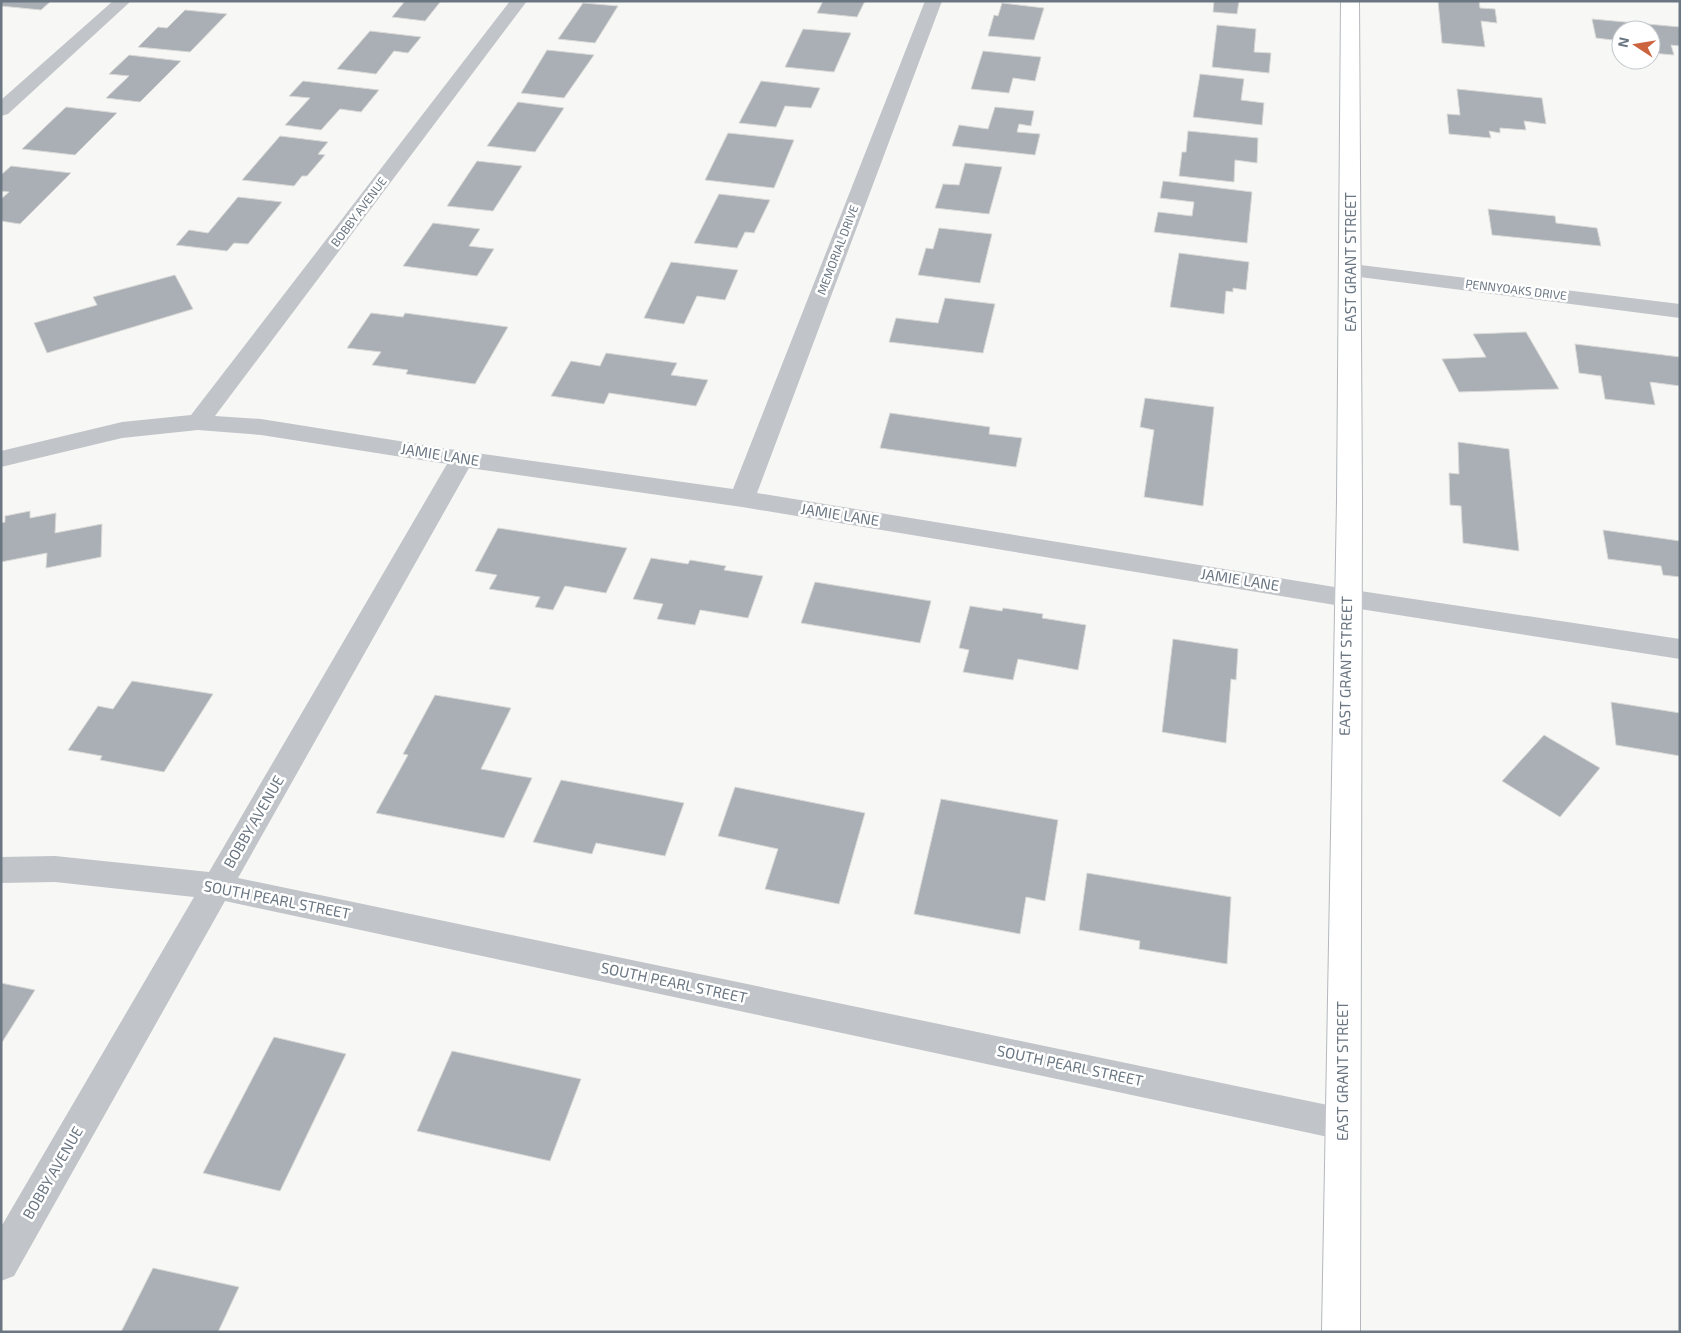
<svg xmlns="http://www.w3.org/2000/svg" width="1681" height="1333" font-family="'Exo 2',sans-serif">
<rect width="100%" height="100%" fill="#f7f7f5"/>
<path fill="#a9afb4" stroke="#d9d9d7" d="M1 1H51L41 10 1 6Z
M405 1H441L425 21 392 17Z
M823 1H865L857 17 817 13Z
M1212 1H1239L1237 14 1213 12 1214 1Z
M1438 1H1479L1480 8 1495 9 1497 23 1481 21 1485 47 1442 43Z
M583 3 618 6 595 43 558 39Z
M1002 3 1044 8 1034 40 988 36 994 15 998 16Z
M185 10 227 14 190 52 138 47 158 27 167 28Z
M1592 19 1680 27V46L1671 45 1674 55 1651 53V30H1621V41L1596 38Z
M1217 25 1256 29 1254 52 1271 53 1269 73 1212 67Z
M803 29 851 33 834 72 785 67Z
M370 31 421 37 408 53 394 51 376 74 337 69Z
M547 50 594 55 564 98 521 93Z
M983 51 1041 57 1035 81 1013 78 1009 93 971 89Z
M129 55 181 61 140 102 106 98 129 76 109 74Z
M1200 74 1244 79 1241 100 1264 103 1262 125 1193 117Z
M303 81 379 90 361 112 340 109 321 130 285 125 310 98 289 96Z
M761 81 820 88 811 108 785 106 776 127 739 123Z
M1457 89 1542 98 1546 124 1524 121 1526 130 1500 128V133L1489 131 1491 138 1449 134 1447 114 1460 115Z
M518 102 564 108 535 152 487 146Z
M66 107 117 113 75 155 22 149Z
M995 107 1034 111 1031 126 1019 124 1017 132 1040 134 1035 155 952 146 959 125 988 129Z
M1188 131 1258 138 1257 163 1235 160 1234 182 1179 176 1182 152H1186Z
M728 133 794 140 774 188 705 180Z
M280 136 328 142 318 154 325 155 307 176H302L294 186 242 180Z
M477 161 522 166 493 211 447 206Z
M965 163 1002 167 989 214 935 208 943 184 959 185Z
M11 166 71 173 20 224 1 221V199L9 192 1 191V175Z
M1163 181 1252 192 1247 243 1154 232 1158 212 1192 216 1194 202 1160 198Z
M719 194 770 200 754 233 745 232 737 248 694 243Z
M238 197 282 202 248 244 234 243 227 251 176 245 189 230 208 233Z
M1488 209 1555 216 1556 223 1597 228 1601 246 1492 235Z
M433 223 480 229 469 246 494 249 477 276 403 266Z
M939 228 992 234 980 283 918 275 926 248 933 249Z
M1179 253 1249 262 1246 290 1233 288V292L1226 291 1224 314 1170 307Z
M671 262 738 270 725 300 697 296 684 324 644 318Z
M175 275 193 309 47 353 34 323 97 305 93 297Z
M945 298 995 304 983 353 889 342 896 318 938 323Z
M371 313 403 317 405 313 508 327 475 384 406 374 408 370 372 365 381 352 347 348Z
M1526 332 1559 389 1459 392 1442 359 1486 357 1473 334Z
M1575 344 1680 357V386L1650 382 1655 405 1605 399 1601 376 1579 373Z
M606 353 677 363 671 375 708 380 696 406 609 393 604 404 551 396 571 361 600 366Z
M1145 398 1214 407 1203 506 1144 497 1154 430 1140 427Z
M890 413 990 427 989 434 1022 438 1016 467 880 448Z
M1458 442 1509 449 1519 551 1463 543 1461 506 1450 505 1449 473 1459 474Z
M30 511V518L56 513 55 533 102 524 101 557 46 568 47 553 1 562V523L5 522V516Z
M498 528 627 548 606 593 565 586 553 610 535 607 540 597 489 589 497 575 475 571Z
M1603 530 1680 541V577L1663 575 1661 566 1608 559Z
M651 558 688 564 690 560 726 566 724 570 763 576 748 618 700 610 695 625 657 619 663 604 633 599Z
M815 582 931 601 920 643 801 623Z
M970 606 1002 611 1003 608 1043 614 1042 618 1086 625 1078 670 1018 659 1013 680 963 672 969 650 959 648Z
M1173 639 1238 649 1236 680 1231 679 1226 743 1162 732Z
M132 681 213 694 164 772 100 760 102 756 68 750 98 706 113 709Z
M435 695 511 708 481 769 532 778 504 838 376 813 408 755 403 754Z
M1611 702 1680 713V756L1616 745Z
M1544 735 1600 768 1560 817 1502 781Z
M561 780 684 803 665 856 596 843 592 854 533 842Z
M735 787 865 813 839 904 765 889 778 849 718 836Z
M941 799 1058 820 1045 901 1026 897 1020 934 914 914Z
M1087 873 1231 897 1227 964 1139 949 1140 941 1079 930Z
M1 983 35 990 1 1044Z
M274 1037 346 1054 280 1191 203 1173Z
M452 1051 581 1079 550 1161 417 1131Z
M153 1268 239 1287 218 1332H121Z"/>
<g fill="none" stroke-linecap="round" stroke-linejoin="round">
<defs>
<path id="secondary" d="M1341 1H1359L1362 500 1360 1332H1322L1337 500Z"/>
</defs>
<use href="#secondary" stroke="#b4b8bc" stroke-width="2"/>
<path fill="#c1c4c8" fill-rule="evenodd" d="M113 1H131L8 114 1 116V100Z
M510 1H527L215 416 261 419 462 451 733 489 925 1H942L757 493 1347 589 1680 639V659L1347 607 742 507 469 468 238 878 1342 1108 1354 1113 1359 1124 1354 1135 1342 1140 225 901 14 1276 1 1281V1227L194 897 55 882 1 883V857L55 856 209 872 447 464 261 435 198 430 122 438 1 467V451L122 422 191 415Z
M1352 264 1680 304V318L1344 275 1341 270 1344 265Z"/>
<use href="#secondary" fill="#fff" fill-rule="evenodd"/>
</g>
<g text-anchor="middle" stroke-width="5" stroke-linejoin="round" paint-order="stroke">
<g font-size="12" fill="#6a7682" stroke="#fff">
<text transform="translate(359 212) rotate(-53)" y="4">BOBBY AVENUE</text>
<text transform="translate(838 250) rotate(-69)" y="4">MEMORIAL DRIVE</text>
<text transform="translate(1516 290) rotate(7)" y="4">PENNYOAKS DRIVE</text>
</g>
<g font-size="15" fill="#6a7682" stroke="#fff">
<text transform="translate(1351 262) rotate(-90)" y="5">EAST GRANT STREET</text>
<text transform="translate(440 455) rotate(9)" y="5">JAMIE LANE</text>
<text transform="translate(840 515) rotate(9)" y="5">JAMIE LANE</text>
<text transform="translate(1240 580) rotate(9)" y="5">JAMIE LANE</text>
<text transform="translate(1346 666) rotate(-89)" y="5">EAST GRANT STREET</text>
<text transform="translate(254 822) rotate(-60)" y="5">BOBBY AVENUE</text>
<text transform="translate(277 900) rotate(11)" y="5">SOUTH PEARL STREET</text>
<text transform="translate(674 983) rotate(12)" y="5">SOUTH PEARL STREET</text>
<text transform="translate(1070 1066) rotate(12)" y="5">SOUTH PEARL STREET</text>
<text transform="translate(1343 1071) rotate(-90)" y="5">EAST GRANT STREET</text>
<text transform="translate(53 1173) rotate(-60)" y="5">BOBBY AVENUE</text>
</g>
</g>
<rect width="1681" height="1333" fill="none" stroke="#6a7682" stroke-width="5"/>
<g transform="translate(1636 45) rotate(282)"><circle r="24" fill="#ffffff" stroke="#c3c8cd"/>
<path d="M0-4L9 19L0 12L-9 19Z" fill="#cc653f"/>
<text y="-8" font-size="14" font-weight="bold" text-anchor="middle" fill="#6a7682">N</text>
</g>
</svg>
